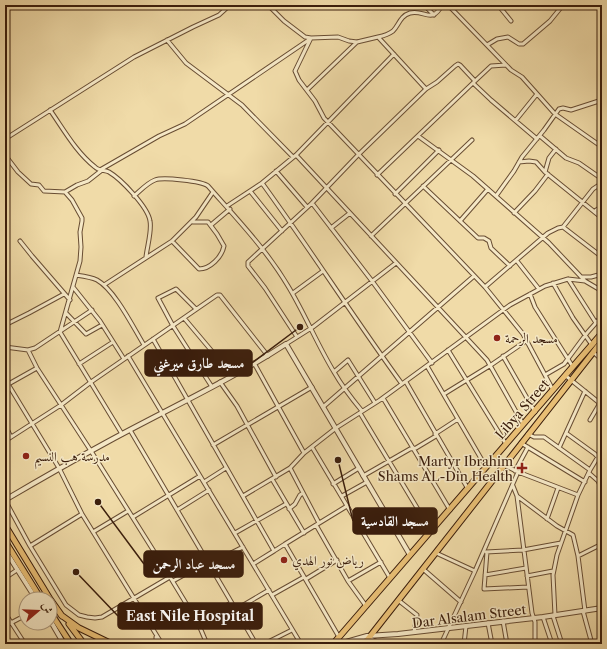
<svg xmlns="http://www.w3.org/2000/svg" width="607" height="649" font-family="'Libre Caslon Text',Amiri,serif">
<rect width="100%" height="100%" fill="#f0dba8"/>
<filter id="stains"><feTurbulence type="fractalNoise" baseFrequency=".005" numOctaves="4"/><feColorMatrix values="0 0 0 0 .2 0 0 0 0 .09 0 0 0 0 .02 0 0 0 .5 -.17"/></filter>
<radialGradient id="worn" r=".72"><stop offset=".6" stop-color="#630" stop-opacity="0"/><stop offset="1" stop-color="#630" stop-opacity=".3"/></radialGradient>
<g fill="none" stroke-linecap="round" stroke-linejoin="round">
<defs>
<path id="minor" d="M268 5 284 21 305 37 311 38 338 37 349 41 357 42 378 37 426 89
M424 5 434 15
M448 5 511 70 522 77 555 114 602 147
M498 5 511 21
M378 37C383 36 389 34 393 31 399 25 400 16 410 13 424 9 432 25 442 5
M311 38 295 71 299 80 315 101 324 118 485 287 523 334 553 390
M167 40 186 63 242 105 293 157
M487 45 497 39 508 37 519 44H523L550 21 563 5
M473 83 491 100 537 139
M307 90 357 42
M50 110C64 130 76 152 95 167 99 171 105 170 109 172 121 179 148 207 150 221 152 231 147 247 146 257
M516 120 537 94
M418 136 473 176 549 243 585 281
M540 136 566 158 579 163 602 179
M5 139 134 57 193 27 219 15 230 5
M5 155 18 172 31 184 39 185 44 191 65 192 72 200 82 218V221L80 232 81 247 80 261 60 332 122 434
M296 155 487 360 523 424
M519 162 529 161 536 162 545 172 602 218
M100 170 159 136 185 124 310 39
M276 171 307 207
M545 172 549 158 556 149
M377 175 475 81
M262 183C310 249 354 318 402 384
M423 186 478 238H484L489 241 491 248 510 266
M250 191 282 231
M65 192 77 185 88 181 102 170
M395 194 439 150
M134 196C140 191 147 183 155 180 163 177 202 181 208 186 237 219 266 249 288 286 305 314 317 344 334 372 342 386 352 399 362 411
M496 196 514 171 522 157 544 130 559 109 563 108 571 110 602 100
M312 203 372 281 432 363
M227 206 262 183 296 155 394 54
M595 211 602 206
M514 213 535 191 548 174
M460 221 488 189
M211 225 230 209
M563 227 602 257
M331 228 350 213
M371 236 472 140
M20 241 32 256 70 300
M172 241 199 269C210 269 222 257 224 246L217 234 208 222H193
M517 261 539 289
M76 275C83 276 91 277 97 280 115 290 133 327 144 345
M581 277H591L602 274
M568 279 596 323
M553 283 573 318 592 345
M104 285 172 241 196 217 213 192
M73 287 100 321 124 359
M485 287 548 233 558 228 563 227 593 189 602 183
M293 293 323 271
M530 294 535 307 573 367
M196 309 176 289 158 298 173 326 212 387
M66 313 86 334 102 325
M184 318 232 375
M5 325 29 313 64 294
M297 337 265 288 248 266V262L312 203 358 155 426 89 437 82 455 66 458 64 460 65 475 81 491 66 506 65
M153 339 274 551 285 544 339 637
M286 344 313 327 396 263
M5 347 28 350 35 348 92 310
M28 350 37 368 91 451 170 577 198 623 207 644
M448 350 506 444
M593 352 602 360
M128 356 301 644
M503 356 535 412
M254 363 304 453
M79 364 113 342
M427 366 486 467
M334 372 348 360 375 403
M545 375 564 364 587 333 602 316
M566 376 602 405
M220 382 237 406 276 477
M406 382 468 489
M8 384 59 468 82 514 162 644
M5 386 37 368
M444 394 491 365 526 341
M383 398 450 510
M323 407 474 276
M360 413 431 531
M590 420 600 403
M5 425 11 437
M130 430 256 644
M566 433 595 454 602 462
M435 434 458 419
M528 434 534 437H544L590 470
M5 441 61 405 91 382 217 295H220L268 356
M521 443 585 482
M213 445 312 387
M312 447 390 578
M559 448 585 391
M504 465 518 472 578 495
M290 468 319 523
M515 471 528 447
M589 473 598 481 602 489
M363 476 410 449 416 448 436 436
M272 479 304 533
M204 482 226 468
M333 484 359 468
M513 486 517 496 532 613 535 622V644
M243 496 290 468 304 453 336 428 380 400 510 305 545 286 568 279 585 281 602 291
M342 496 367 482
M517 496 557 526 573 535 578 556 585 611
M5 500 30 546 66 605 79 615 87 617 95 618 102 617 170 577
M289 509 295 504 300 495 303 493
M177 510 209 490
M133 517 200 476
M547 519 558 488
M316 525 348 581 366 606
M93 532 128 511
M235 533 286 504
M364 533 389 519
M285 544 347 506
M30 546 82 514
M486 552 523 550 561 543
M487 552 484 589 528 587
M436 553 475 571
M578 556 602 544
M253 564 274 551
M423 569 461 602
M485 575 526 568
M527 576 553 571
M5 578 17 570
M306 579 337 560
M173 581 207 562 229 554 243 547
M348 581 381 562
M272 595 304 577
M398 600 417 615 414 632
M235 610 269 590
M583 611 592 644
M5 613 25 644
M555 615 553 575 557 555 578 495 590 470 602 450
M553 616 562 644
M543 617 552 644
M503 621 507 644
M198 623 231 603
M488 623 492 644
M5 626 26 615
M156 637V644
M369 638 382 644
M264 644 292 630
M441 644 475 571 518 472
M464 644 466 626
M521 644 535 641"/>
<path id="tertiary" d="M5 500C39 480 74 460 109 441 168 409 229 381 286 344L410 555
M5 550 36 599
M50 620 64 644
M339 644 367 636 398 634 543 617 602 608"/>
<path id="primary" d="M5 525 50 599
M5 541 41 599
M50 599 62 616
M50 612 71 644
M61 615 79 628 112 644
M69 624 84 644
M333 644 602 333
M364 644 602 341"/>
</defs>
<use href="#minor" stroke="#684d33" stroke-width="5"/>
<use href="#tertiary" stroke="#684d33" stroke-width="6"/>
<use href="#primary" stroke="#3b1e0c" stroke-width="7"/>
<use href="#minor" stroke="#f5e8c6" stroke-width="3"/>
<use href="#tertiary" stroke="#f5e8c6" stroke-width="4"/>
<use href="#primary" stroke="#e8be74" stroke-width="5"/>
</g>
<g fill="#8f2418" stroke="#f5e8c6" stroke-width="1.5">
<circle cx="497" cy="338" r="4"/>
<circle cx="26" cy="456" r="4"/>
<path d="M520 462h4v4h4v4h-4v4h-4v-4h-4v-4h4z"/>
<circle cx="284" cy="560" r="4"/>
</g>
<g text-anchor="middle" stroke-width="3" stroke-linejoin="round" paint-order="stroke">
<g font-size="13" fill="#3b1e0c" stroke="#f5e8c6" text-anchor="start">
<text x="505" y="343">مسجد الرحمة</text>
<text x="34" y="461">مدرسة هب النسيم</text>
<text x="513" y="466" text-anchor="end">Martyr Ibrahim<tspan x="513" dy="15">Shams AL-Din Health</tspan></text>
<text x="292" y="565">رياض نور الهدي</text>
</g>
<g font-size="13" fill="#3b1e0c" stroke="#f5e8c6">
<text transform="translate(522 409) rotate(-49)" y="5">Libya Street</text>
<text transform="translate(469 616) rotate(-7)" y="5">Dar Alsalam Street</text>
</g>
</g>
<path fill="none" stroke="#3b1e0c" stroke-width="1.5" d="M300 327L252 363M338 460L353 521M98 502L144 564M76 572L118 616"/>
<g fill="#3b1e0c" stroke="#f5e8c6" stroke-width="1.5">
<circle cx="300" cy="327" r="4"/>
<circle cx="338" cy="460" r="4"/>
<circle cx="98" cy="502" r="4"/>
<circle cx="76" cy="572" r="4"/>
</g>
<g fill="#3b1e0c" stroke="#3b1e0c" stroke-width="1.5">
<rect x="145" y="350" width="107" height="26" rx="4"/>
<rect x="353" y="508" width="84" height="26" rx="4"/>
<rect x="144" y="551" width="99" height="26" rx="4"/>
<rect x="118" y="603" width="144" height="26" rx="4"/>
</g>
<g font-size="14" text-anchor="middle" font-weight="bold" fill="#fff">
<text x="199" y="368">مسجد طارق ميرغني</text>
<text x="395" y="526">مسجد القادسية</text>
<text x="194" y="569">مسجد عباد الرحمن</text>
<text x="190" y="621">East Nile Hospital</text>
</g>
<rect width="607" height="649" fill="none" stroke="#f0dba8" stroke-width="20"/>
<rect x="6" y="6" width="595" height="637" fill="none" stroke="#3b1e0c" stroke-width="2"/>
<rect x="10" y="10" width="587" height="629" fill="none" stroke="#3b1e0c"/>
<g transform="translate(38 611) rotate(71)"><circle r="19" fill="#f5e8c6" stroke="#ab977c"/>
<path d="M0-3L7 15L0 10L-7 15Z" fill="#8f2418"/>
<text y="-6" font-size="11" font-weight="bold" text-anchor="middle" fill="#3b1e0c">ش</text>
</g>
<rect width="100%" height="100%" filter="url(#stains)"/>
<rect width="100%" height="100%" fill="url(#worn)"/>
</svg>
